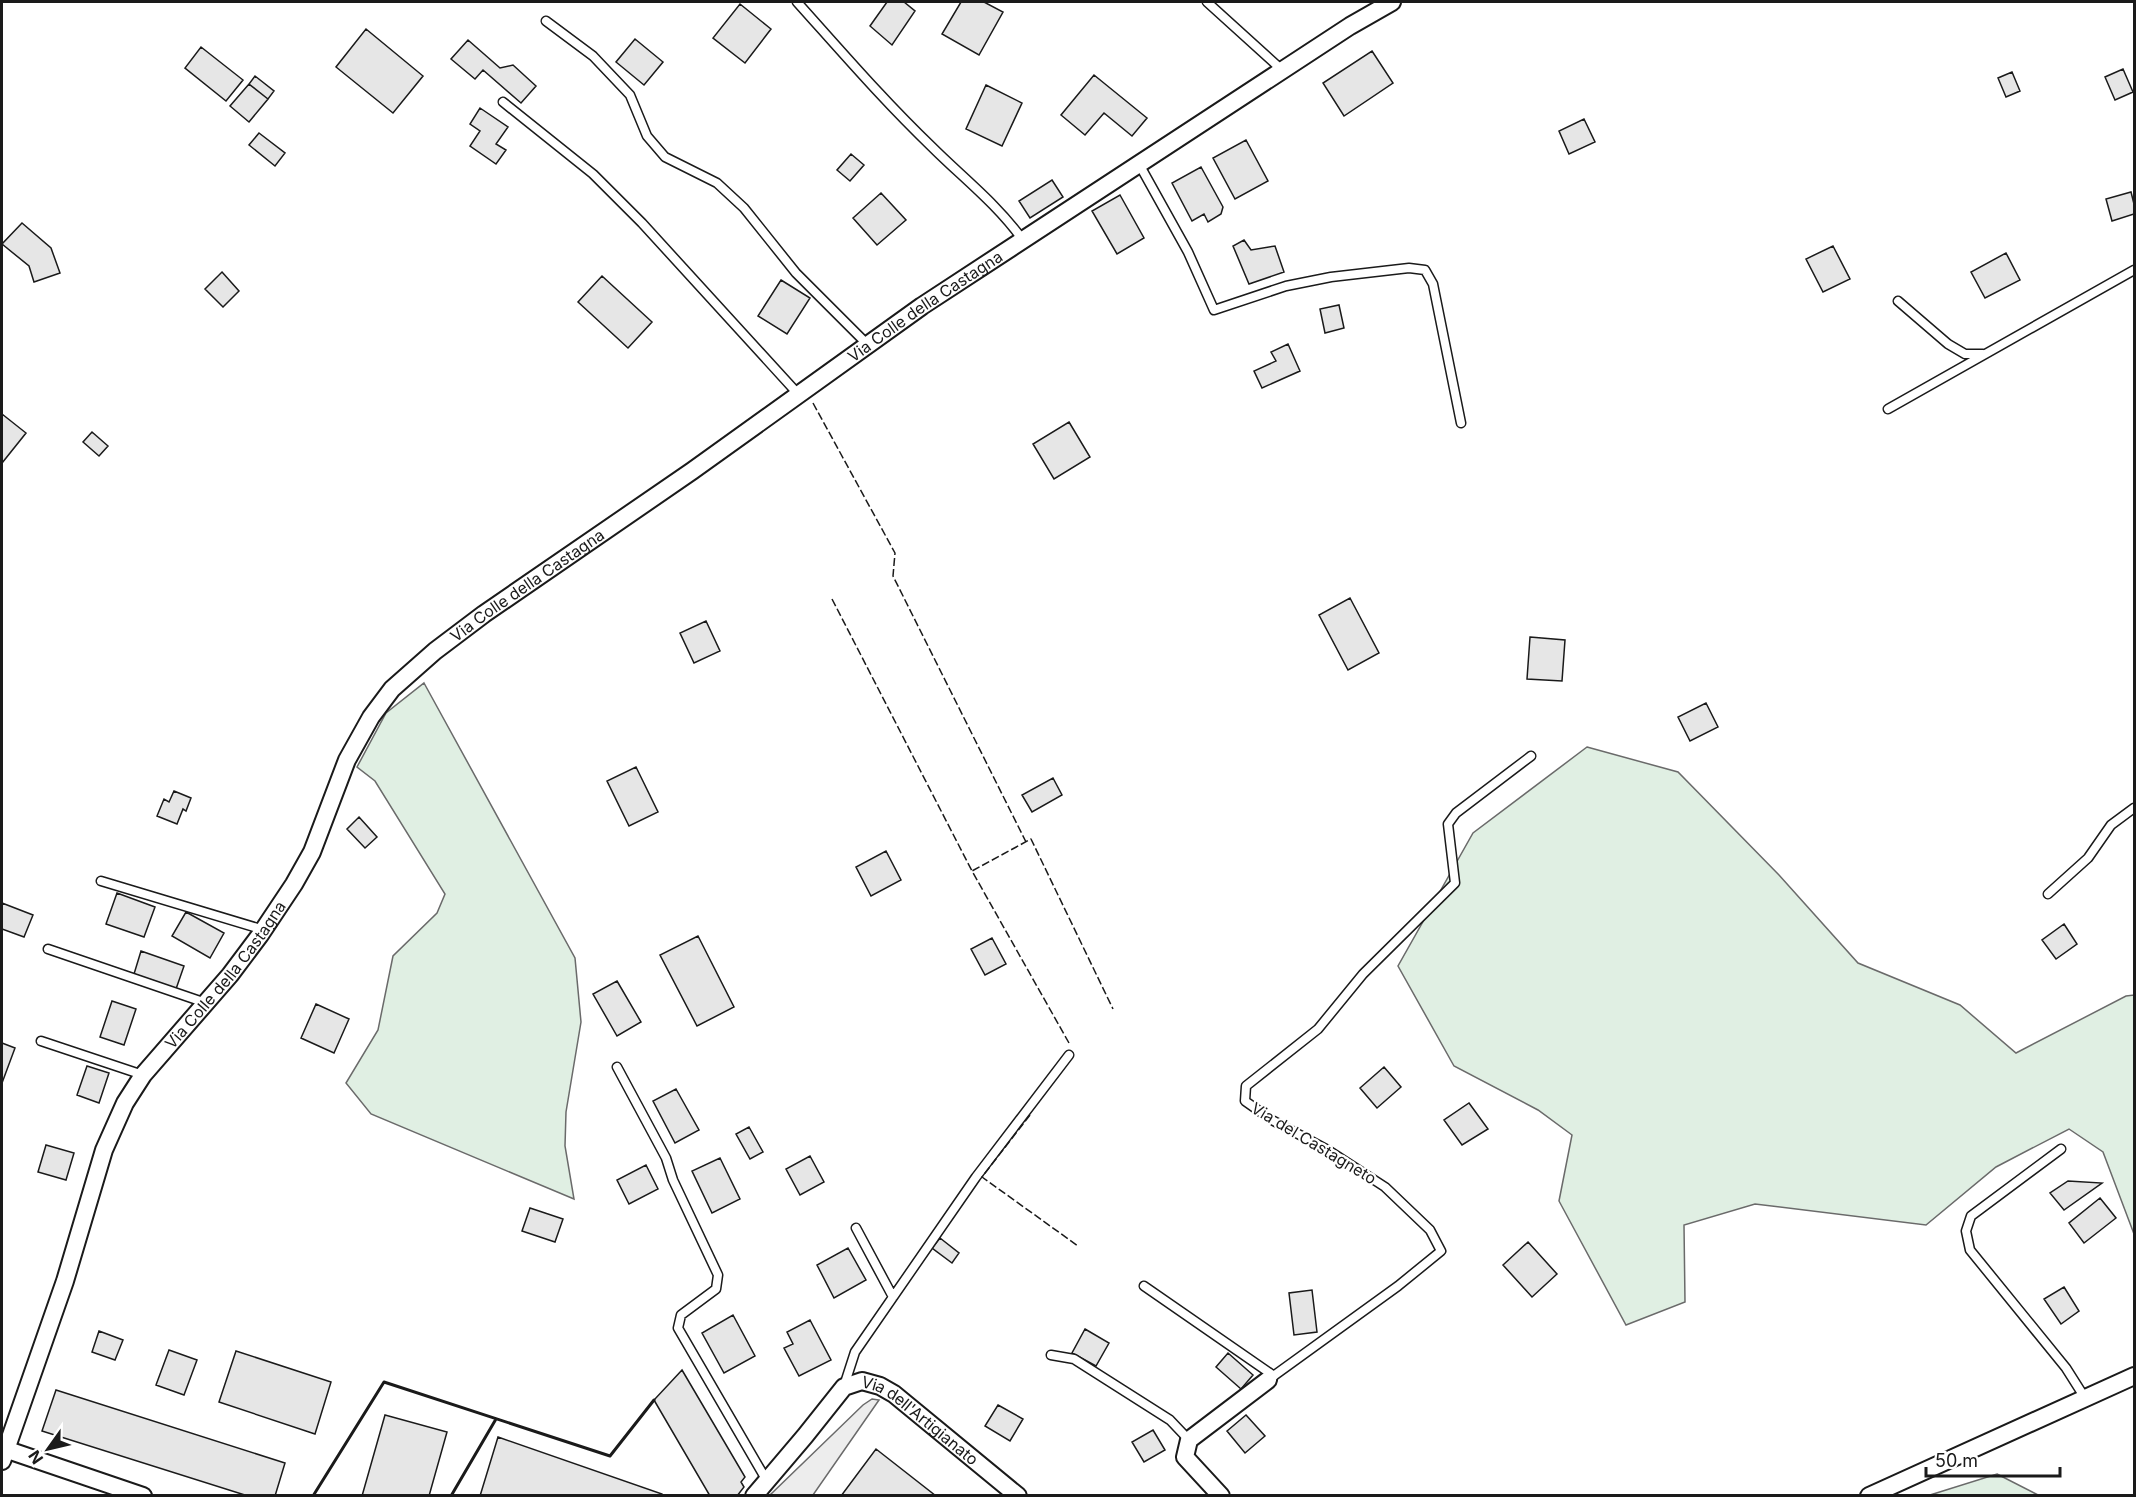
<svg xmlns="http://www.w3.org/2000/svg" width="2136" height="1497" font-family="Inter,sans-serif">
<rect width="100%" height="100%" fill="#fff"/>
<path fill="#e0efe3" stroke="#6a6a6a" stroke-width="1.5" d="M424 683 575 958 581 1022 566 1112 565 1146 574 1199 371 1114 346 1083 378 1030 393 956 437 913 445 894 375 781 357 767 386 713Z
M1587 747 1678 772 1779 875 1858 963 1960 1005 2016 1053 2126 996 2134 995V1234L2103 1152 2069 1129 1996 1167 1926 1225 1755 1204 1684 1225 1685 1302 1626 1325 1559 1201 1572 1135 1538 1110 1454 1066 1398 966 1473 833Z
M1997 1474 2038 1495H1930Z"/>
<path fill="#ededed" stroke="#6a6a6a" stroke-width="1.5" d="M872 1399 879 1400 813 1495H770L863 1405Z"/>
<path fill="#e6e6e6" stroke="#1a1a1a" stroke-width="1.5" d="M887 2H904L915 11 892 45 870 26Z
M961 2H984L1003 12 979 55 942 34Z
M740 4 771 29 745 63 713 38Z
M366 29 423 76 393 113 336 67Z
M635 39 663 62 644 85 616 62Z
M468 40 500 68 513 65 536 86 521 103 483 70 475 79 451 59Z
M201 47 243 80 226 101 185 68Z
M1372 51 1393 83 1344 116 1323 83Z
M2123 69 2133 92 2115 100 2105 77Z
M2012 72 2020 91 2006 97 1998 78Z
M1094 75 1147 118 1132 136 1104 113 1085 135 1061 115Z
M255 76 274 91 268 99 249 84Z
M249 84 268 99 249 122 230 106Z
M986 85 1022 103 1002 146 966 129Z
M480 108 508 127 496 144 506 150 496 164 470 146 480 131 470 124Z
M1584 119 1595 142 1569 154 1559 131Z
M259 133 285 153 275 166 249 145Z
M1246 140 1268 181 1235 199 1213 158Z
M851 154 864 165 850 181 837 170Z
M1201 167 1223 207 1221 214 1208 222 1204 214 1192 221 1172 183Z
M1052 180 1063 197 1030 218 1019 201Z
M2131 192 2134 204V214L2112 221 2106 199Z
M881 193 906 220 877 245 853 218Z
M1120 195 1144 238 1117 254 1092 211Z
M22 223 51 248 60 273 34 282 29 266 2 244Z
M1244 240 1251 250 1275 246 1284 272 1249 284 1233 246Z
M1833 246 1850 279 1823 292 1806 259Z
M2006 253 2020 280 1985 298 1971 272Z
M222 272 239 291 223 307 205 289Z
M602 276 652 322 628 348 578 302Z
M781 280 810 298 787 334 758 316Z
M1339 305 1344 328 1325 333 1320 309Z
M1288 344 1300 371 1262 388 1254 371 1276 361 1271 352Z
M2 414 26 433 2 463Z
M1069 422 1090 457 1054 479 1033 444Z
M92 432 108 446 99 456 83 442Z
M1350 598 1379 653 1348 670 1319 615Z
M706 621 720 651 694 663 680 633Z
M1530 637 1565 640 1562 681 1527 679Z
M1706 703 1718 727 1690 741 1678 717Z
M636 767 658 812 629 826 607 781Z
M1053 778 1062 795 1032 812 1022 795Z
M174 791 191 798 186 811 183 809 177 824 157 816 164 799 169 802Z
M359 817 377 837 365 848 347 829Z
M886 851 901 880 871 896 856 867Z
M117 893 155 907 144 937 106 924Z
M2 903 33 915 24 937 2 929Z
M186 912 224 933 210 958 172 936Z
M2064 924 2077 944 2056 959 2042 940Z
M698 936 734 1007 697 1026 660 955Z
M992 938 1006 964 985 975 971 949Z
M141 951 184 966 176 989 134 974Z
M617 981 641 1022 617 1036 593 994Z
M112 1001 136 1009 124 1045 100 1037Z
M316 1004 349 1019 334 1053 301 1038Z
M2 1043 15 1048 2 1083Z
M87 1066 109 1073 99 1103 77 1095Z
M1384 1067 1401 1087 1377 1108 1360 1088Z
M676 1089 699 1130 675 1143 653 1101Z
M1469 1103 1488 1129 1462 1145 1444 1120Z
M749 1127 763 1152 750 1159 736 1134Z
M46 1145 74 1153 66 1180 38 1172Z
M810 1156 824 1182 800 1195 786 1169Z
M720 1158 740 1199 712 1213 692 1171Z
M646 1165 658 1189 629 1204 617 1180Z
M2068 1181 2102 1183 2064 1210 2050 1193Z
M2100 1198 2116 1218 2084 1243 2069 1223Z
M530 1208 563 1219 555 1242 522 1231Z
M940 1238 959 1253 952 1263 932 1248Z
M1528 1242 1557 1274 1532 1297 1503 1265Z
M848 1248 866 1280 834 1298 817 1265Z
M2064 1287 2079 1311 2061 1324 2044 1299Z
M1312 1290 1317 1332 1294 1335 1289 1293Z
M733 1315 755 1356 724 1373 702 1333Z
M810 1320 831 1360 799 1376 784 1348 793 1344 787 1332Z
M1085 1329 1109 1343 1096 1366 1072 1353Z
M99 1331 123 1340 115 1360 92 1352Z
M169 1350 197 1360 184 1395 156 1385Z
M236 1351 331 1382 315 1434 219 1402Z
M1228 1353 1253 1375 1241 1389 1216 1367Z
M682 1370 745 1477 741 1482 744 1487 737 1496H710L654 1400Z
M56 1390 285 1463 275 1496H248L42 1431Z
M998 1405 1023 1419 1010 1441 985 1426Z
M385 1415 447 1432 429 1496H362Z
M1246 1415 1265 1436 1245 1453 1227 1431Z
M1153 1430 1165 1450 1144 1462 1132 1442Z
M498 1437 662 1494V1496H480Z
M876 1449 936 1496H841Z"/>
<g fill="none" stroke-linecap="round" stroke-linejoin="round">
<defs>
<path id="lane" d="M797 2C841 51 884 101 932 147 962 177 997 204 1022 239
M1207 2 1282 70
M546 21 593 56 630 95 647 136 665 157 717 183 744 208 796 273 868 345
M503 102 593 174 642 223 799 395
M1139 164 1188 252 1214 310 1286 286 1331 277 1409 268 1425 270 1433 284 1461 423
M1898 301 1948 344 1965 354H1983
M1888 409 2134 270
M101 881 264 930
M2048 894 2088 858 2111 825 2134 808
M48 949 206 1003
M41 1041 143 1075
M617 1067 666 1158 673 1180 718 1275 716 1289 681 1315 678 1328 767 1481
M2061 1149 1971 1216 1966 1231 1970 1250 2066 1368 2085 1398
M856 1228 893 1297
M1144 1286 1274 1376
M1051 1355 1074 1359 1170 1420 1189 1440
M1268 1380 1398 1286 1441 1251 1430 1230 1385 1187 1328 1150 1272 1120 1245 1101 1246 1086 1318 1029 1363 974 1455 883 1448 824 1456 813 1531 756
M844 1386 855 1352 976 1177 1069 1055"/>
<g id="street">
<path d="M2 1448 143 1496"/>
<path id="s1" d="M2 1461 65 1281 104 1150 125 1103 143 1075 230 975 260 935 294 884 312 852 347 760 371 717 392 689 435 651 484 614 692 471 922 306 1350 26 1392 2"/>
<path id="s2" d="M754 1496 805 1436 844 1387 862 1381 880 1386 894 1394 1018 1496"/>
<path d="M1221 1496 1185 1457 1189 1440 1268 1380"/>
<path d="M1869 1496 2134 1376"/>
</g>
</defs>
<use href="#lane" stroke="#1a1a1a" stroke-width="11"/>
<use href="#street" stroke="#1a1a1a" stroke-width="20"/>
<use href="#lane" stroke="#fff" stroke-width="8"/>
<use href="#street" stroke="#fff" stroke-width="16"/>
<path stroke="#1a1a1a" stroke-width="1.5" stroke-dasharray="8 3" stroke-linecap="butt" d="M813 403 895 553 893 576 1026 842
M832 599 972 871
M1069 1043 972 871 1031 839 1113 1009
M1030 1115 982 1177 1078 1246"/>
<path stroke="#1a1a1a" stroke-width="3" d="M313 1496 384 1382 610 1456 654 1400
M451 1496 496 1419"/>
</g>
<g text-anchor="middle" stroke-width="4.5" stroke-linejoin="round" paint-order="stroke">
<g font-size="16" fill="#1a1a1a" stroke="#fff">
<text dy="6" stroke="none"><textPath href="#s1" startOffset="1532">Via Colle della Castagna</textPath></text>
<text dy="6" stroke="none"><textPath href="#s1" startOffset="1046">Via Colle della Castagna</textPath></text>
<text dy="6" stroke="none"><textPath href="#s1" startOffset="542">Via Colle della Castagna</textPath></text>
<text transform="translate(1314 1143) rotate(31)" y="6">Via del Castagneto</text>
<text dy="6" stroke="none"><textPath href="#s2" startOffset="231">Via dell'Artigianato</textPath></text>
</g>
</g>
<rect width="2136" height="1497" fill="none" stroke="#1a1a1a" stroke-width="6"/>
<g transform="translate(48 1449) rotate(236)" stroke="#ffffff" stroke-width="4.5" paint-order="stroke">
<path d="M0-4.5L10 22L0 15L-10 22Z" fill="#1a1a1a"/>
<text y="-9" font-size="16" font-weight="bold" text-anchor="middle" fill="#1a1a1a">N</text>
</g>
<path d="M1926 1467v9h134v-9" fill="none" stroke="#1a1a1a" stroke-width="3"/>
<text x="1935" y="1467" font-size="18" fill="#1a1a1a" stroke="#ffffff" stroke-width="4.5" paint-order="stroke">50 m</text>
</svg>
